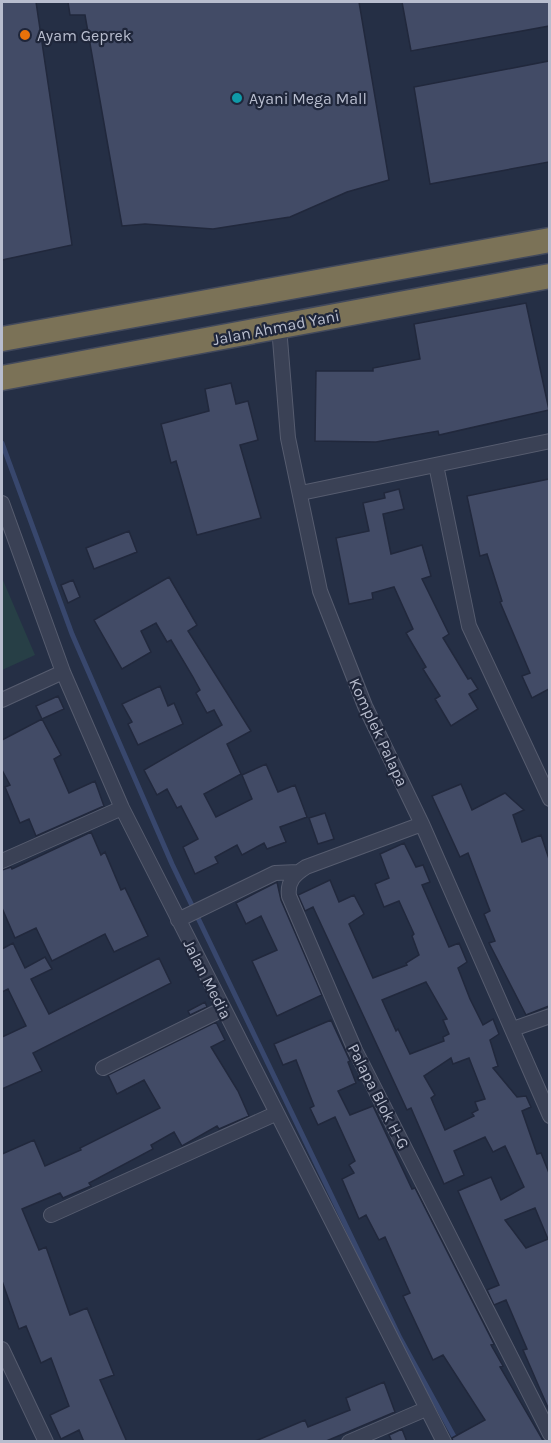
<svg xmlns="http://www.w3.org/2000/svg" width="551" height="1443" font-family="Karla,sans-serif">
<rect width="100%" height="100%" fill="#252f45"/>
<path fill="#273f46" d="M2 578 35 655 2 670Z"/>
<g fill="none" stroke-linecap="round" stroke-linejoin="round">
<path stroke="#38476d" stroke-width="5" d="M2 443 72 634 172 864 400 1338 457 1442"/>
</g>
<path fill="#424b66" stroke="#21283c" stroke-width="1.5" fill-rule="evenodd" d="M2 2H36L72 245 2 260Z
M68 2H359L389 180 347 192 290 217 213 229 145 224 122 226 85 15H70Z
M402 2H549V26L411 51Z
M549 61V162L430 184 414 87Z
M526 303 549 410 439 435 438 431 376 442 315 441 316 371H373V368L420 359 414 324Z
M231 383 236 404 248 401 258 440 240 445 261 518 197 535 176 461 171 463 161 424 209 411 205 389Z
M549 479V689L532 698 522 676 530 673 500 602 502 601 487 554 480 556 467 496Z
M399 489 404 509 383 514 391 554 422 545 431 576 422 579 449 634 443 638 468 679 471 678 478 689 469 694 478 709 451 726 435 699 440 696 423 669 426 667 406 633 413 629 394 587 372 593 373 599 349 604 336 538 369 531 363 503 385 498 384 493Z
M129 531 137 552 94 569 86 548Z
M169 577 197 625 188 631 251 731 227 744 241 774 204 794 216 817 252 799 242 775 266 764 278 792 295 785 307 817 280 827 286 842 267 849 264 843 242 855 237 845 215 857 218 863 195 874 183 847 198 839 181 806 177 808 167 789 157 795 144 770 222 725 214 710 207 713 196 693 200 690 193 677 171 640 167 642 156 623 141 631 151 652 122 669 94 620Z
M73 580 80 597 68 603 61 585Z
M160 686 168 706 174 703 183 724 138 745 128 724 132 722 122 704Z
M58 696 64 709 42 719 36 706Z
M42 719 61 755 54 759 69 793 95 781 104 806 36 836 29 819 20 823 5 787 10 785 2 770V740Z
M461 784 472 810 505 793 524 810 513 815 522 842 541 835 549 859V1006L526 1015 489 943 495 941 484 914 490 911 468 853 460 857 432 796Z
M325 813 334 839 318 844 309 818Z
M91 832 101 855 105 852 121 890 125 888 148 936 114 952 105 934 52 961 36 928 15 938 2 908V870L11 867 12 869Z
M404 843 416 867 423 865 430 882 422 885 449 947 459 943 467 962 458 968 470 999 483 1025 493 1019 499 1034 490 1040 498 1066 493 1068 517 1097 526 1096 531 1107 522 1111 537 1154 541 1153 549 1173V1410L523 1350 527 1349 506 1300 494 1305 487 1290 499 1285 458 1191 491 1177 501 1200 524 1187 513 1163 505 1146 493 1152 485 1137 454 1151 464 1175 444 1184 411 1108 407 1110 313 907 305 911 298 895 330 880 339 902 354 895 364 914 349 924 373 978 407 965 406 963 419 955 412 936 414 934 399 901 384 907 375 884 389 878 380 854ZM426 982 447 1019 443 1020 449 1034 443 1037 444 1041 410 1054 398 1029 396 1031 382 1000ZM451 1058 453 1064 469 1058 485 1099 475 1102 478 1110 472 1113 474 1116 445 1130 431 1098 435 1095 424 1076ZM535 1208 548 1239 526 1248 505 1220Z
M277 882 281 900 322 995 277 1016 252 961 277 950 261 916 246 924 236 903Z
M13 943 25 968 45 957 52 969 31 979 49 1014 159 958 171 983 33 1053 42 1071 2 1089V1037L26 1026 8 989 2 992V949Z
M205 1002 207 1007 190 1015 188 1011Z
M331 1020 350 1061 348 1062 356 1083 338 1091 350 1115 373 1106 412 1189 415 1188 494 1344 491 1345 503 1366 500 1367 544 1442H453L452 1438 485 1420 443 1355 433 1360 403 1296 410 1293 385 1237 379 1240 366 1215 359 1219 342 1179 354 1173 349 1165 355 1161 335 1117 318 1125 310 1108 314 1106 296 1060 283 1065 274 1044Z
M216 1022 225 1040 211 1047 238 1091 249 1116 219 1129 217 1126 182 1146 174 1132 151 1145 153 1149 89 1183 91 1186 63 1198 60 1193 22 1209 39 1250 46 1247 70 1315 87 1308 114 1375 100 1380 127 1442H84L79 1430 61 1439 50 1415 69 1406 51 1358 41 1363 26 1326 19 1329 2 1281V1154L34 1140 45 1166 81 1150 80 1148 160 1108 144 1080 117 1094 108 1075Z
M384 1382 395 1412 324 1442H253L305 1420 308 1427 350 1410 346 1398Z
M402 1429 407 1442H392L389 1435Z"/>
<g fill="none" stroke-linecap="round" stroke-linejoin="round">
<defs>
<path id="street" d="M279 327 288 438 320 591 365 706 422 824 550 1116
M436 465 469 626 550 799
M301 493 550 441
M2 503 63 672 122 808 444 1442
M2 700 63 672
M422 824 306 867C295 874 287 881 289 896L355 1050 550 1434
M2 861 122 808
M178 920 275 873 298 872
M513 1029 550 1016
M103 1068 223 1009
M51 1215 275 1114
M2 1349 46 1442
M349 1442 426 1409"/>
<path id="highway" d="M2 339 550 240
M2 378 550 276"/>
</defs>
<use href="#street" stroke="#565c6f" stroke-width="16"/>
<use href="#highway" stroke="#42495c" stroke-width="27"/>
<use href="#street" stroke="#3a4155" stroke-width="14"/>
<use href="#highway" stroke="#7b7257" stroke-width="24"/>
</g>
<circle fill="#e8710a" stroke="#1f263a" stroke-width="2" cx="25" cy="35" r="6"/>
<circle fill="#0f9aa8" stroke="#1f263a" stroke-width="2" cx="237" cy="98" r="6"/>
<g text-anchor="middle" stroke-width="4.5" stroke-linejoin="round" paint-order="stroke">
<g font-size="16" fill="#b8bdce" stroke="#1f263a" text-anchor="start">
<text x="37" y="41">Ayam Geprek</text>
<text x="249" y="104">Ayani Mega Mall</text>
</g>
<g font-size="16" fill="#b8bdce" stroke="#1f263a">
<text transform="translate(276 327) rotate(-11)" y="6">Jalan Ahmad Yani</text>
<text transform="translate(379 732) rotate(65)" y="6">Komplek Palapa</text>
<text transform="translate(208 979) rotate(63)" y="6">Jalan Media</text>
<text transform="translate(379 1096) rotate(63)" y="6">Palapa Blok H-G</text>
</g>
</g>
<rect width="551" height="1443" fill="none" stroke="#b8bdce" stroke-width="6"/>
</svg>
